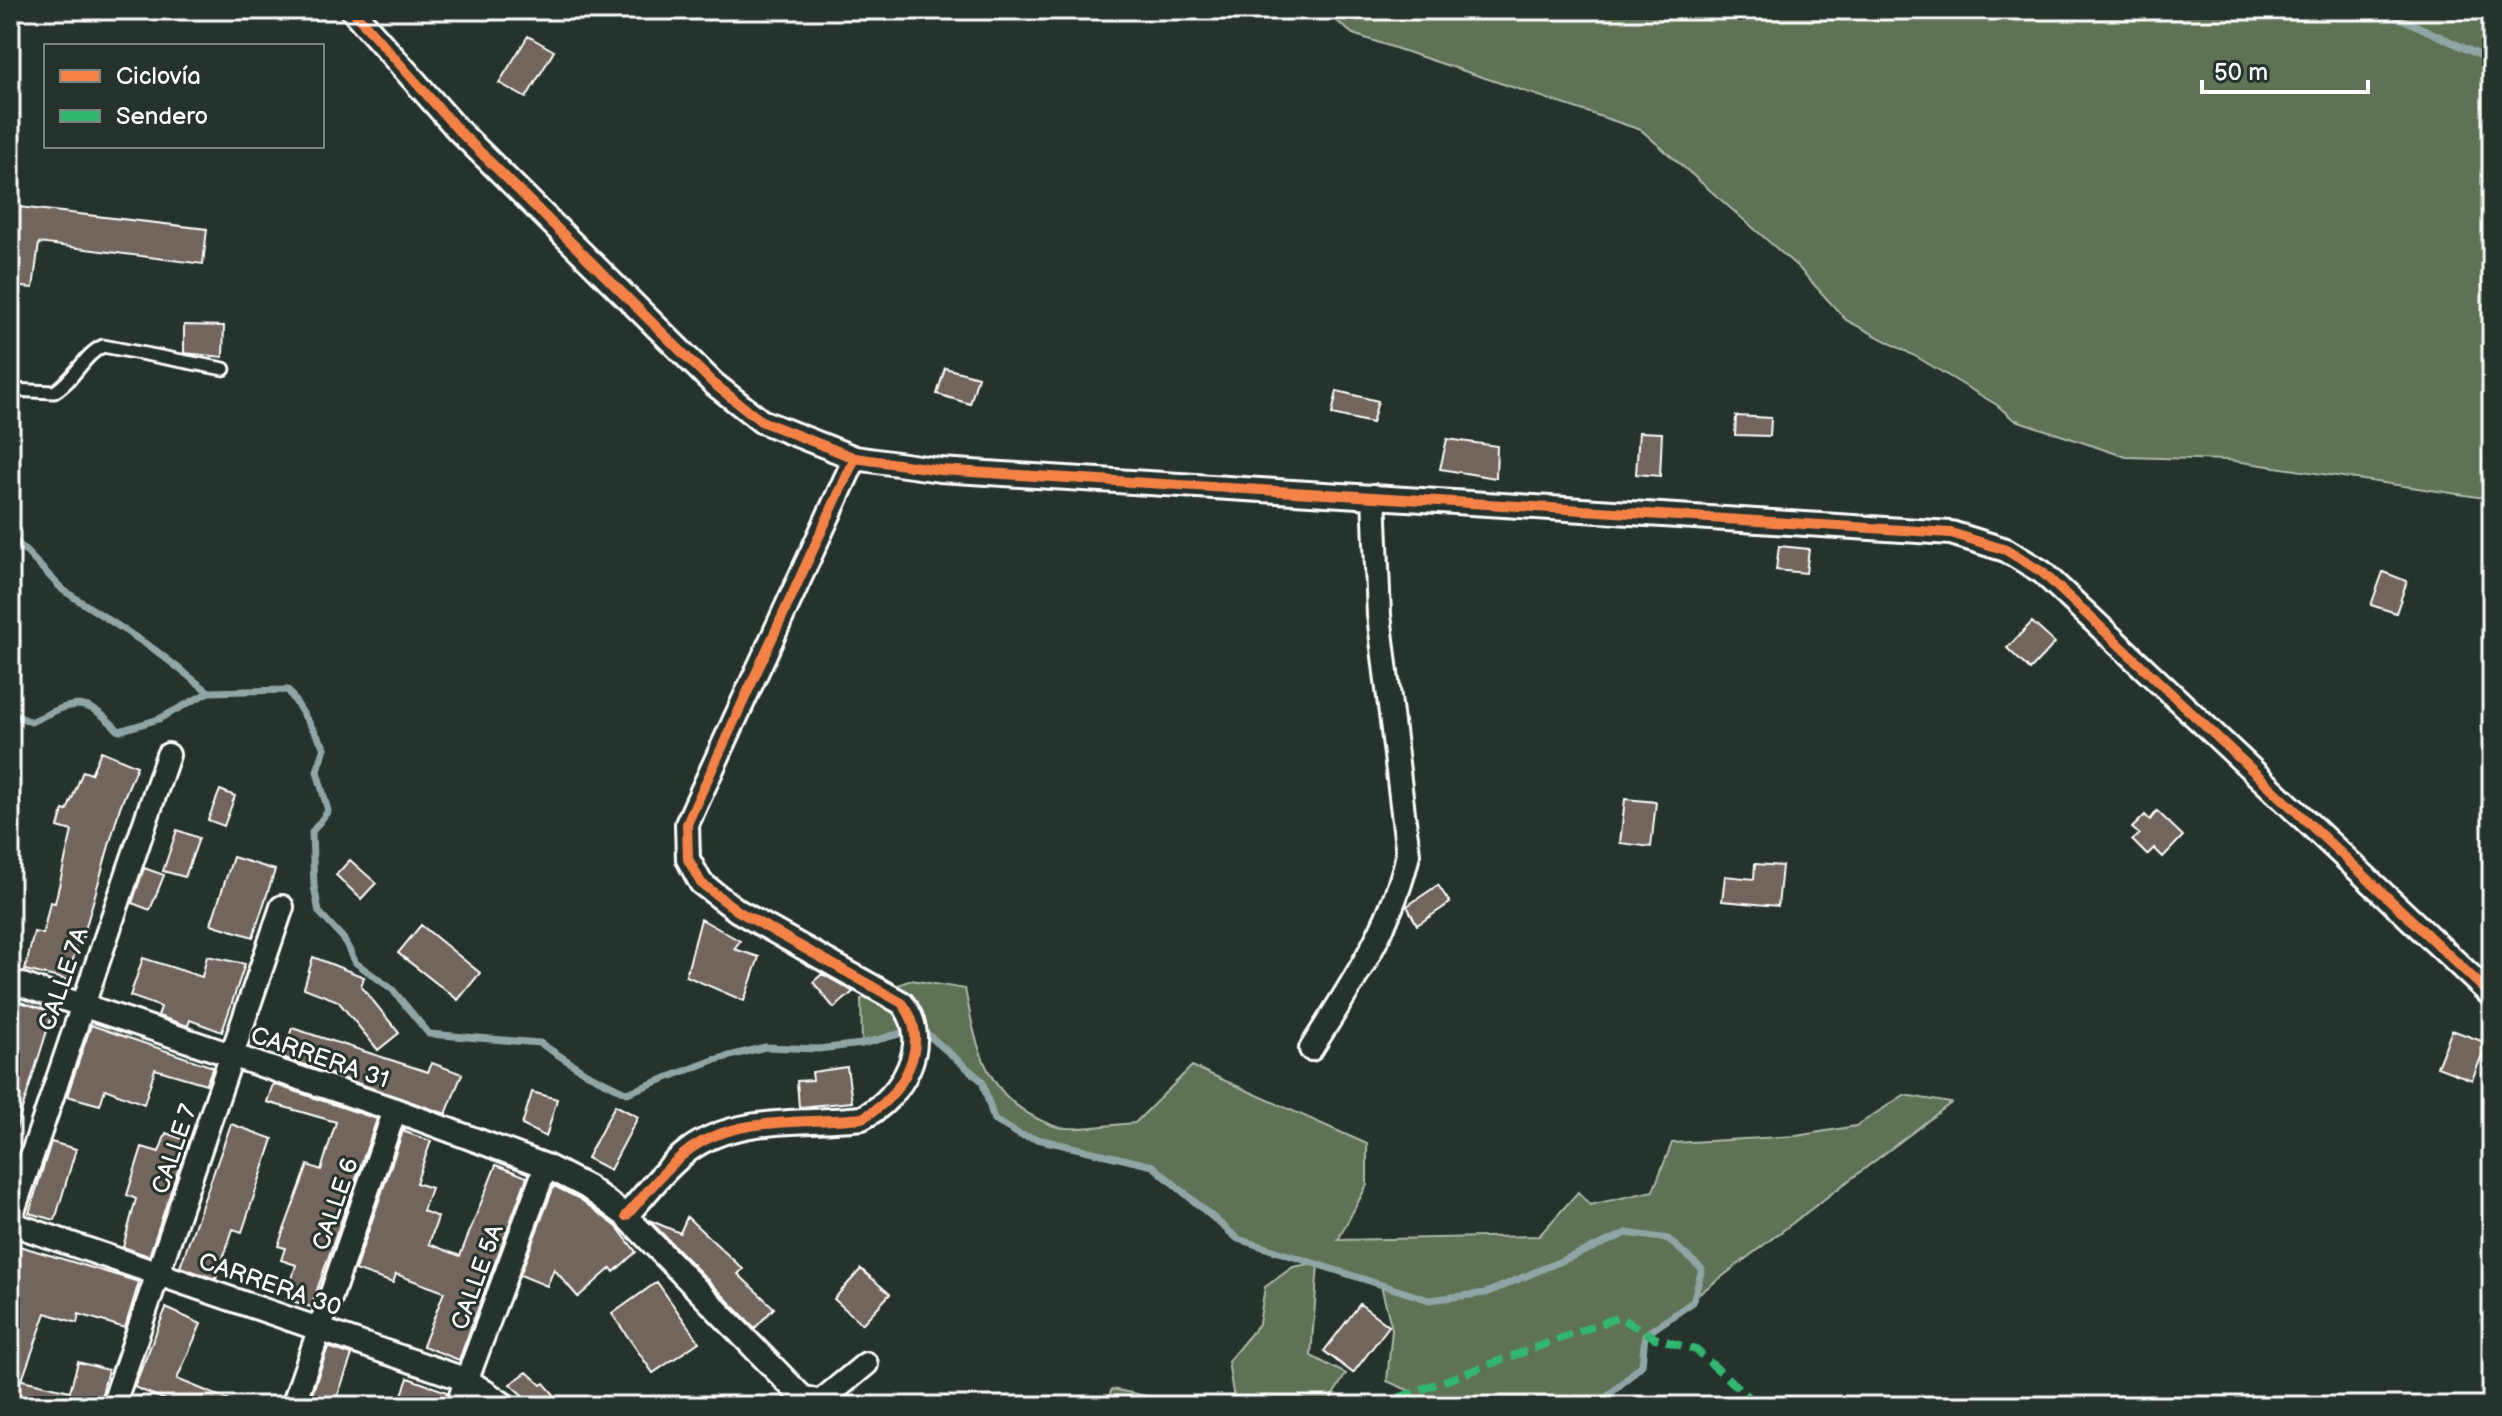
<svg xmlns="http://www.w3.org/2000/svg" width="2502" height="1416" font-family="'Balsamiq Sans',sans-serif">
<rect width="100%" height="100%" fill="#26332d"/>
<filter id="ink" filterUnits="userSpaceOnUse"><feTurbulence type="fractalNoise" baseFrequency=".0125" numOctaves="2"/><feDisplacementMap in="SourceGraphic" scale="16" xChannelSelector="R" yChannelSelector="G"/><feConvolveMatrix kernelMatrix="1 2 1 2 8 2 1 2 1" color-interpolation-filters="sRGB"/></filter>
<g filter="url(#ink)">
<path fill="#5f7255" stroke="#afb8aa" stroke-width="2" d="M1323 10H2492V499L2228 460 2126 457 2013 419 1997 405 1915 356 1846 320 1799 268 1641 130 1353 34Z
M911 980 965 989C977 1051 987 1102 1054 1126 1071 1132 1115 1124 1135 1123L1192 1066 1367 1144V1185L1338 1240 1539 1236 1578 1192 1590 1205 1653 1191 1672 1143 1796 1136 1856 1126 1904 1095 1951 1103 1645 1335 1642 1365 1597 1406H1412L1410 1391 1387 1381 1392 1329 1381 1286 1318 1264 1311 1356 1346 1374 1326 1406H1235L1228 1361 1259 1324 1265 1287 1293 1267 1315 1263 1238 1239 1153 1166 1020 1135 994 1120 982 1081 926 1033 906 1032 862 1044 861 999Z
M1112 1389 1156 1398 1167 1406H1105Z"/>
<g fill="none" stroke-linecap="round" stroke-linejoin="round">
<path stroke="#90a6a6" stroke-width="7" d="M2383 10 2492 61
M10 535 63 590 155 650 209 692 288 690 325 748 317 771 328 811 312 832 314 886 319 912 343 938 356 963 392 989 429 1034 540 1043 586 1073 627 1093 714 1060 765 1047 818 1049 862 1044 906 1032
M10 713 31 722C73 702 84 694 119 731L159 719 209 692
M926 1033 982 1081 994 1120 1020 1135 1153 1166 1238 1239 1429 1300 1486 1293 1627 1233 1668 1239 1702 1269 1693 1302 1645 1335 1642 1365 1597 1406"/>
</g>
<path fill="#71655d" stroke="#fff" stroke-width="2" d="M528 36 554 51 526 98 499 83Z
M10 206 207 229 203 264 39 243 33 288 10 286Z
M184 325 224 326 223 357 184 353Z
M945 368 978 377 970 404 937 394Z
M1337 391 1378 401 1372 423 1332 414Z
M1736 416 1771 418 1770 436 1735 435Z
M1639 432 1662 433 1660 476 1636 474Z
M1447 439 1497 446 1496 478 1440 469Z
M1779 546 1809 549 1806 573 1776 570Z
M2383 572 2407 581 2396 613 2371 605Z
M2032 622 2055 643 2030 670 2007 648Z
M101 751 137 766 120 807 83 937 79 936 68 980 25 970 34 932 43 934 50 902 55 903 72 831 58 827 63 810 67 811 83 771 91 774Z
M220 790 235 796 224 826 208 820Z
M1625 799 1656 802 1651 847 1620 843Z
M2157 811 2183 836 2163 857 2154 848 2147 855 2132 840 2139 834 2132 828 2145 815 2150 820Z
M177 830 199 838 185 877 163 871Z
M233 857 275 870 253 937 211 924Z
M350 860 376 883 361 899 336 875Z
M1755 864 1782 866 1778 906 1722 901 1725 876 1754 879Z
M144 868 164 875 150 910 132 903Z
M1438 885 1450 903 1417 925 1407 906Z
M701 919 740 941 734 949 759 957 744 1001 686 976Z
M421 925 480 973 458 1000 398 953Z
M207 956 245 964 222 1032 190 1020 188 1026 158 1016 161 1007 130 996 143 958 202 977Z
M313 957 364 977 361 986 399 1033 378 1050 338 1001 304 988Z
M822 974 852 991 853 992 834 1008 813 982Z
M10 999 53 1012 14 1135H10Z
M91 1025 213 1067 206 1084 155 1069 144 1104 105 1089 100 1105 67 1096Z
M292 1028 428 1072 432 1063 462 1074 446 1114 282 1057Z
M2452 1030 2487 1043 2472 1080 2437 1067Z
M847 1067 852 1102 799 1107 797 1081 813 1080 812 1072Z
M273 1084 377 1119 311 1307 286 1299 296 1265 281 1260 285 1248 278 1246 308 1165 321 1170 336 1122 267 1102Z
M532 1092 557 1099 546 1137 522 1125Z
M615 1105 638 1117 610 1170 587 1158Z
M231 1124 273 1139 242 1232 233 1229 216 1279 180 1267Z
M404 1128 405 1132 431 1141 416 1183 431 1188 423 1211 438 1217 429 1244 460 1256 496 1165 527 1177 459 1360 423 1346 444 1292 396 1274 393 1283 355 1270Z
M166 1133 188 1141 149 1256 123 1247 136 1199 127 1195 142 1147 159 1152Z
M51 1142 76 1149 55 1220 29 1213Z
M554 1186 580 1199 617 1227 636 1252 614 1272 611 1268 578 1297 554 1269 547 1286 520 1275Z
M687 1217 743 1269 738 1274 774 1308 755 1328 649 1220 680 1233Z
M16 1245 139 1282 125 1328 79 1314 77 1323 46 1313 22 1380 70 1391 78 1362 108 1370 99 1406H10V1264Z
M861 1269 890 1294 862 1324 834 1299Z
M657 1282 699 1342 653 1373 612 1314Z
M1360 1304 1389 1326 1353 1373 1324 1351Z
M166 1308 201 1324 177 1379 243 1406H180L134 1387Z
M328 1347 352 1355 334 1406H308Z
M527 1372 541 1385 544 1383 564 1406H534L510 1384Z
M408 1378 447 1392 442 1406H398Z"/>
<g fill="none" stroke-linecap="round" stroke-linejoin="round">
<defs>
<path id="service" d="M10 390 54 392C75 380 83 355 103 346L224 369"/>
<path id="minor" d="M352 10 458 130 713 383 761 421 855 458 940 470 1951 533 2006 550 2042 572 2492 996
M10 981 395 1110 546 1166 587 1187 626 1216 802 1397 820 1402 866 1364
M1311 1049C1349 988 1393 925 1408 854L1379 615 1374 496
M626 1216C646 1194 665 1168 689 1150 736 1115 807 1124 862 1118 902 1098 934 1042 902 1003L738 911 701 883 688 859 687 824 696 804 855 458
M10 1220 168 755
M10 1223 467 1380 506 1406
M113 1406 282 907
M293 1406 395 1110
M457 1406 546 1166"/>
</defs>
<use href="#service" stroke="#fff" stroke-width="17"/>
<use href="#minor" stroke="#fff" stroke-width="28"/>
<use href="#service" stroke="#26332d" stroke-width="11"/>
<use href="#minor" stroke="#26332d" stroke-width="22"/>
<path stroke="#33b770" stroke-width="8" stroke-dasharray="16 8" stroke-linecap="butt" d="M1376 1406 1619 1317 1655 1338 1696 1350 1759 1406"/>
<defs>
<path id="cycleway" d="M352 10 458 130 713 383 761 421 855 458 940 470 1951 533 2006 550 2042 572 2492 996
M626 1216C646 1194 665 1168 689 1150 736 1115 807 1124 862 1118 902 1098 934 1042 902 1003L738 911 701 883 688 859 687 824 696 804 855 458"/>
</defs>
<use href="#cycleway" stroke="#26332d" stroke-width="15"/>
<use href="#cycleway" stroke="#f48246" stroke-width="10"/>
</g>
</g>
<g text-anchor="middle" stroke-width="6" stroke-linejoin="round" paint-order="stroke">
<g font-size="24" fill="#fff" stroke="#26332d">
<text transform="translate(63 979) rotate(-71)" y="8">CALLE 7A</text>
<text transform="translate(320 1057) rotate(19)" y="8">CARRERA 31</text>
<text transform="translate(174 1149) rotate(-71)" y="8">CALLE 7</text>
<text transform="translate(335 1204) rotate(-71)" y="8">CALLE 6</text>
<text transform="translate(477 1277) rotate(-70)" y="8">CALLE 5A</text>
<text transform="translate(270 1284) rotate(19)" y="8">CARRERA 30</text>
</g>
</g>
<rect width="2502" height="1416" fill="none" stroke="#26332d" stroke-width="40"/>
<rect x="20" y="20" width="2462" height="1376" fill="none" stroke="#fff" stroke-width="3" filter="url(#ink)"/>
<rect x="44" y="44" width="280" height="104" fill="#26332d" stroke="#7d8581" stroke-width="2"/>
<rect x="60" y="70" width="40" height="12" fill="#f48246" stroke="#7d8581" stroke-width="2"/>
<text x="116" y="84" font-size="24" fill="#ffffff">Ciclovía</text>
<rect x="60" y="110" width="40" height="12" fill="#33b770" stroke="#7d8581" stroke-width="2"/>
<text x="116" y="124" font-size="24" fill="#ffffff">Sendero</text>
<path d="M2202 80v12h166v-12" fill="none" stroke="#ffffff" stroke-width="4"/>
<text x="2214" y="80" font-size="24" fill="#ffffff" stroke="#26332d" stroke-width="6" paint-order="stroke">50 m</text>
</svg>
